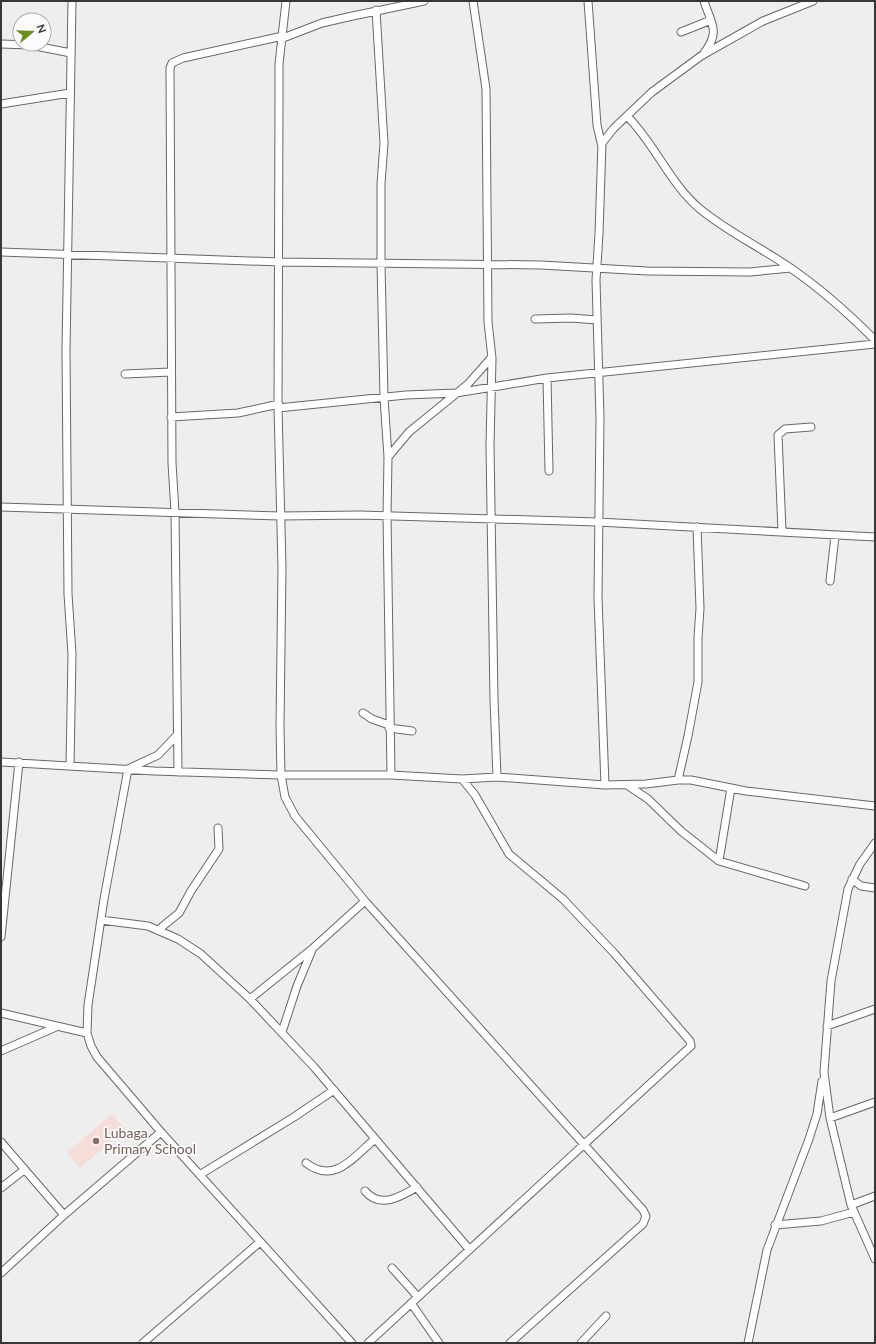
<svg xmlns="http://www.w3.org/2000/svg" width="876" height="1344" font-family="Lato,sans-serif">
<rect width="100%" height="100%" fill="#eeeeef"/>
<path fill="#f7ddd8" d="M112 1114 125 1129 80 1168 67 1153Z"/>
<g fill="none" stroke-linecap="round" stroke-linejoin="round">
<defs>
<path id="minor" d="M286 1 279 64V101L278 408 282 567 280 726 281 775 285 797 295 816 365 901 643 1210 646 1216 643 1224 510 1343
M473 1 486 89 488 322 492 358 490 446 494 699 497 777
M588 1 597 125 602 147
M704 1C711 24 721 31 704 53
M376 10 384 143 381 184V264L384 398 388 457 387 516 391 775
M681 32 711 20
M283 38 322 23 348 17 424 1
M1 44 30 45 71 53
M1 104 70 93
M627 116C655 144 670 184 700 209 728 232 760 247 789 267 817 286 851 316 875 340
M1 252 279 262 541 265 647 271 750 272 791 268
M535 319 571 318 597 320
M125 374 171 372
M547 378 549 471
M278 408 406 395 456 393 547 378 875 344
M171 417 238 413 279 404
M388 457 409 432 468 384 491 358
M1 507 281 516 360 515 598 522 875 537
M782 531 778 435 785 429 811 427
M830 581 835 536
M363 713 372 719 389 725
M389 728 412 731
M177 735 158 755 128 769 104 899 88 1005 87 1033 91 1046 97 1057 161 1132 352 1343
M1 762 154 771 281 775H391L462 779 497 777 605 785 646 784 678 780H691L746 791 875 806
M70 766 72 654 68 594 66 351 72 1
M178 772 175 512 172 463 170 68 172 63 183 58 283 36
M678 780 688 736 698 682V638L700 608 697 527
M605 785 598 598 600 418 596 280 599 234 602 143 614 128 652 92 701 56 763 21 813 1
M627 785 648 799 681 831 719 861 805 886
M875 843 860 864 848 889 831 981 824 1072 830 1118 851 1205 875 1259
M719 861 731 788
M852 879 861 886 875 888
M101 920 148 926 178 939 201 954 250 999 314 1067 469 1249
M158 930 179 913 191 891 219 849 218 828
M1 937 19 762
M250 999 312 949 365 901
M1 1013 87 1033
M827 1026 875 1009
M282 1032 297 986 312 950
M1 1051 56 1027
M830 1118 875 1102
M1 1142 64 1215
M306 1163C335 1185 353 1157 375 1139
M201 1174 294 1117 334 1090
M1 1188 24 1170
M365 1191C380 1209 400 1197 417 1187
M851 1205 875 1196
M775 1225 821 1221 854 1212
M392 1268 418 1297
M1 1273 64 1215 161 1132
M411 1303 439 1343
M143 1343 260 1242
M368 1343 691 1046 690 1041 614 953 563 899 509 854 475 795 462 779
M581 1343 606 1316
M748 1343 767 1250 809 1139 817 1114 822 1081"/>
</defs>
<use href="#minor" stroke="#686869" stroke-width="9"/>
<use href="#minor" stroke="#fff" stroke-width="7"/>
</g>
<circle fill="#8d6e63" stroke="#fbfbfd" stroke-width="1.5" cx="96" cy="1141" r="4"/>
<g text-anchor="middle" stroke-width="3.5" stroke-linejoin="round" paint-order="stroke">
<g font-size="14" fill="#785e54" stroke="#fbfbfd" text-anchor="start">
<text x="104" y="1138">Lubaga<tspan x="104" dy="16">Primary School</tspan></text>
</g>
</g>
<rect width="876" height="1344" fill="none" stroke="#373738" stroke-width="4"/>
<g transform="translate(32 32) rotate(71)"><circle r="19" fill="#fbfbfd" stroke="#adadae"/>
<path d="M0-3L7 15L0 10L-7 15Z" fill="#698e18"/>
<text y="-6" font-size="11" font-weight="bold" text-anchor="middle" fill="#373738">N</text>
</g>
</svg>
